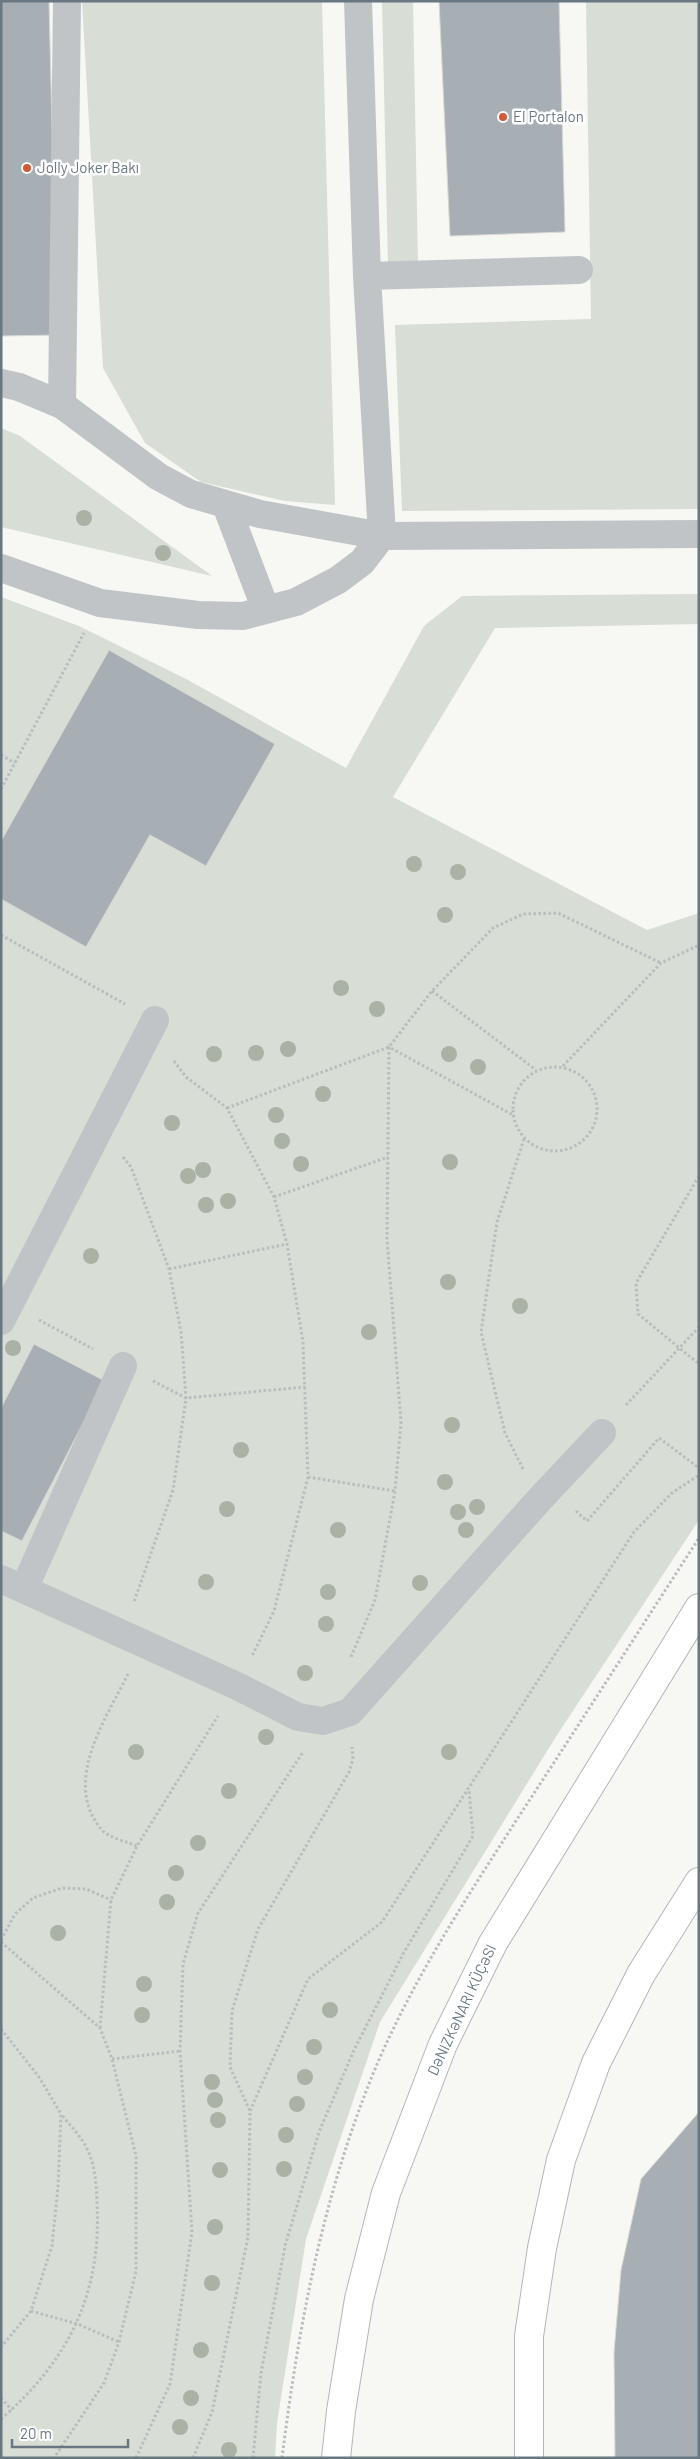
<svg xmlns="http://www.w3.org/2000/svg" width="700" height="2459" font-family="Barlow,sans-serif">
<rect width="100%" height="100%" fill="#f7f7f4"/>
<path fill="#d8ddd5" d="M82 1H322L335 505 285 501 201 482 145 443 103 368Z
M382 1H413L418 263 388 265Z
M586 1H699V509L402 511 395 325 591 319Z
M1 428 20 436 212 576 1 527Z
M699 594V624L495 628 393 797 647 930 699 913V1520L557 1735 380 2022 306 2239 277 2423 275 2458H1V597L79 626 188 680 346 768 424 626 462 596Z"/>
<path fill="#a8afb4" stroke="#d8d8d6" d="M1 1H49L57 335 1 336Z
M439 1H559L565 232 450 236Z
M109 650 275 744 206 866 150 835 86 947 1 899V841Z
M34 1344 105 1381 22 1541 1 1531V1408Z
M699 2112V2458H615L614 2352 621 2270 641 2179Z"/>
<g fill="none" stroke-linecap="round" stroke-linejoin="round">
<defs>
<path id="highway" d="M336 2458 341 2411 359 2299 386 2193 443 2044 493 1943 699 1608
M529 2458V2336L542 2248 561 2160 596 2063 641 1974 699 1882"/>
</defs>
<use href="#highway" stroke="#b3b7b9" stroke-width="30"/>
<path stroke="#babdbf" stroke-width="3" stroke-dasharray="2.5 2.5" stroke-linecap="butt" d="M1 755 15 763
M1 789 84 633
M1 935 125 1004
M432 991 536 1070
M174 1061 186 1077 227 1108 274 1197 287 1244 303 1342 308 1477 274 1611 252 1656
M563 1066 661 963 699 945
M513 1109a42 42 0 1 1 84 0a42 42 0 1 1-84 0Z
M227 1108 389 1047 432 991 493 928 523 914 558 913 661 963
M123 1157 131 1167 169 1269 181 1332 186 1398 173 1490 134 1602
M699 1176 636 1283 638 1314 699 1364
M274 1197 388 1157
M169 1269 287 1244
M39 1320 93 1349
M153 1381 186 1398 305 1387
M626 1405 699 1327
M523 1469 505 1433 481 1332 497 1222 524 1139
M308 1477 395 1491
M576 1511 587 1521 659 1438 699 1468
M351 1657 375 1600 395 1491 401 1423 387 1238 389 1047 513 1115
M128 1674C106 1719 61 1783 102 1830 109 1838 128 1842 137 1846
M1 1940 15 1914 33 1898 62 1888 86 1889 111 1900
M1 1942 100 2028 112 2059 136 2156V2271L119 2342 104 2383 54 2458
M100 2028 111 1900 137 1846 218 1716
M1 2029 39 2077 61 2114 58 2187 52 2246 31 2311 1 2347
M112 2059 180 2051
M250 2111 308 1979 382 1922 634 1532 672 1493 699 1475
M31 2311 78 2324 119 2342
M1 2398 12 2410
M1 2419C69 2360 102 2293 97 2202 96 2181 95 2159 82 2140 76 2131 68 2123 61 2114
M136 2458 170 2384 192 2232 180 2051 183 1964 198 1913 303 1752
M193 2458 212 2412 248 2237 250 2111 230 2067 232 2011 258 1929 349 1772 353 1759 352 1747
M253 2458 261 2373 285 2246 319 2132 354 2050 403 1954 473 1836 469 1790
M282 2458C299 2323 323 2195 375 2069 414 1977 469 1894 523 1810 582 1720 640 1629 699 1538"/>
<path stroke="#c0c4c7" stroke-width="28" d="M367 276 579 270
M1 383 19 387 62 405 159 477 191 494 260 514 382 536 699 534
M62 405 67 1
M226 505 266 610
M1 568 100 603 198 615 243 616 296 602 338 580 362 562 382 536 367 276 358 1
M1 1321 155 1020
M1 1579 237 1686 298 1717 323 1721 350 1712 539 1500 602 1433
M24 1589 123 1366"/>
<use href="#highway" stroke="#fff" stroke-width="28"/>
</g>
<g fill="#aab2a6">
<circle cx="84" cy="518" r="8"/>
<circle cx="163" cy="553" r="8"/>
<circle cx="414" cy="864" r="8"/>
<circle cx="458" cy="872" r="8"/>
<circle cx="445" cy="915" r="8"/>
<circle cx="341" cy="988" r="8"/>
<circle cx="377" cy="1009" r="8"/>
<circle cx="288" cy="1049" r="8"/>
<circle cx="256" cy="1053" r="8"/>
<circle cx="214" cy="1054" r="8"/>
<circle cx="449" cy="1054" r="8"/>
<circle cx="478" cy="1067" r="8"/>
<circle cx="323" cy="1094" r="8"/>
<circle cx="276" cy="1115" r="8"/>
<circle cx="172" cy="1123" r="8"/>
<circle cx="282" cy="1141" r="8"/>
<circle cx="450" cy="1162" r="8"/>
<circle cx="301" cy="1164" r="8"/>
<circle cx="203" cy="1170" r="8"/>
<circle cx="188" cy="1176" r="8"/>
<circle cx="228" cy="1201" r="8"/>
<circle cx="206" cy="1205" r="8"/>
<circle cx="91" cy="1256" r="8"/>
<circle cx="448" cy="1282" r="8"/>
<circle cx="520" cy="1306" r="8"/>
<circle cx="369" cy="1332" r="8"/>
<circle cx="13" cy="1348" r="8"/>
<circle cx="452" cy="1425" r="8"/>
<circle cx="241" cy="1450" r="8"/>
<circle cx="445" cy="1482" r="8"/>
<circle cx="477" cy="1507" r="8"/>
<circle cx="227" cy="1509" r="8"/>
<circle cx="458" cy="1512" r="8"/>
<circle cx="338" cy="1530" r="8"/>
<circle cx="466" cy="1530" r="8"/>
<circle cx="206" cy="1582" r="8"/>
<circle cx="420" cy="1583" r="8"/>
<circle cx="328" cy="1592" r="8"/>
<circle cx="326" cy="1624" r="8"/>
<circle cx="305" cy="1673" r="8"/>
<circle cx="266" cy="1737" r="8"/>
<circle cx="136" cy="1752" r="8"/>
<circle cx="449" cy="1752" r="8"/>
<circle cx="229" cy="1791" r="8"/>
<circle cx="198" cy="1843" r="8"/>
<circle cx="176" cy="1873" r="8"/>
<circle cx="167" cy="1902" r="8"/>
<circle cx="58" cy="1933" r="8"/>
<circle cx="144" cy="1984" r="8"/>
<circle cx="330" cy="2010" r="8"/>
<circle cx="142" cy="2015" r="8"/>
<circle cx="314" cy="2047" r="8"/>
<circle cx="305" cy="2077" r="8"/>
<circle cx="212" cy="2082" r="8"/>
<circle cx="215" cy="2100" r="8"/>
<circle cx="297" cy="2104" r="8"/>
<circle cx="218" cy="2120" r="8"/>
<circle cx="286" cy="2135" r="8"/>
<circle cx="284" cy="2169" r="8"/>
<circle cx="220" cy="2170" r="8"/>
<circle cx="215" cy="2227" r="8"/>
<circle cx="212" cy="2283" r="8"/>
<circle cx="201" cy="2350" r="8"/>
<circle cx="191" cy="2398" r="8"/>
<circle cx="180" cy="2427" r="8"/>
<circle cx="229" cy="2450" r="8"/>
</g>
<g fill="#d35a38" stroke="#fff" stroke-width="2">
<circle cx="503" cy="117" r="5"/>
<circle cx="27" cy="168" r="5"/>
</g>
<g text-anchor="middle" stroke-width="5" stroke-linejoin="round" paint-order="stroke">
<g font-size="15" fill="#687782" stroke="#fff" text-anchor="start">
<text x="513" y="122">El Portalon</text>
<text x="37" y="173">Jolly Joker Bakı</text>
</g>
<g font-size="15" fill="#687782" stroke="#fff">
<text transform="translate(462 2010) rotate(-65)" y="5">DƏNIZKƏNARI KÜÇƏSI</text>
</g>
</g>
<rect width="700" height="2459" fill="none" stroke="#687782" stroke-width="5"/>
<path d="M12 2439v8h116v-8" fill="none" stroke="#687782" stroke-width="2.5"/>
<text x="20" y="2439" font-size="15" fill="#687782" stroke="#ffffff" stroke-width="4" paint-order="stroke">20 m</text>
</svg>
